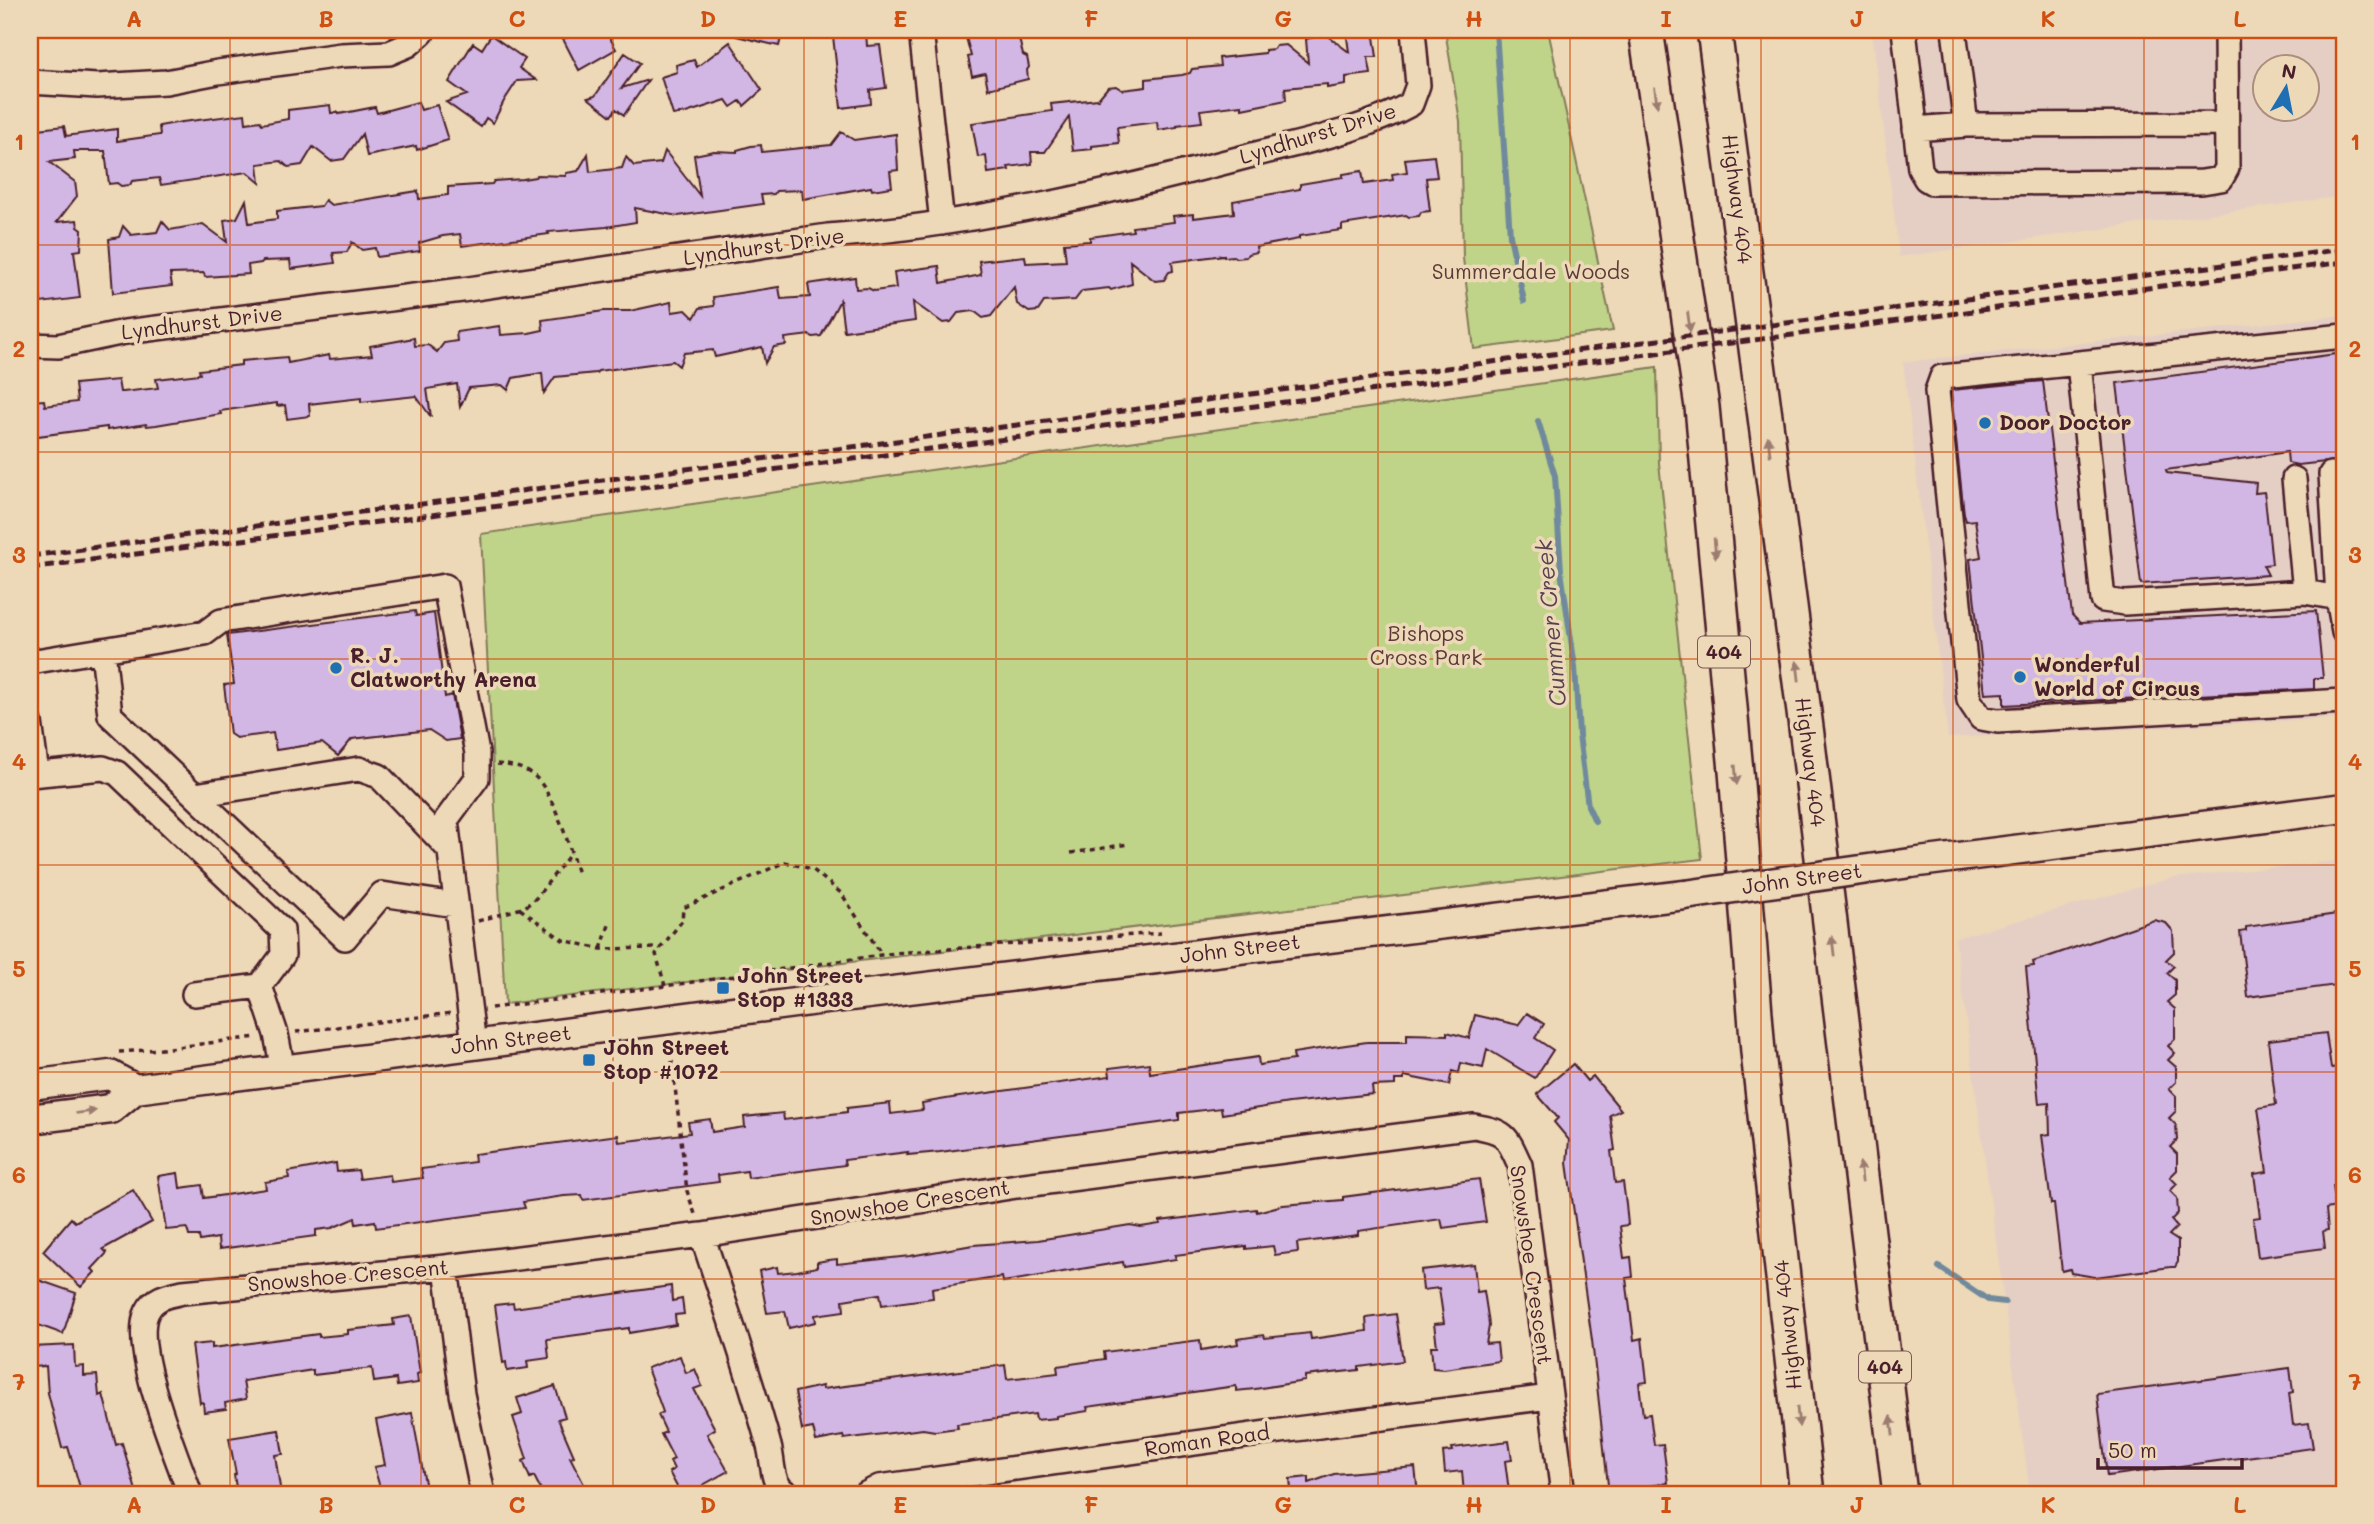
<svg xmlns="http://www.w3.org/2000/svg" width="2374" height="1524" font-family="Mali,sans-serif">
<rect width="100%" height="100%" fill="#edd9b7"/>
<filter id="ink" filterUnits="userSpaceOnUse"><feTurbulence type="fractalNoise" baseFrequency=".0143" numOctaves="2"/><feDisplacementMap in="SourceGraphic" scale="14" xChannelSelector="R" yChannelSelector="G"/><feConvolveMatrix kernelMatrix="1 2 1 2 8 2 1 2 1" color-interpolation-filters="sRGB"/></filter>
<g filter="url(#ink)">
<path fill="#e5cfc5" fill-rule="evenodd" d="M1872 30H2344V196L1899 257ZM2266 66H2308V108H2266Z
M2344 315V718L1948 738 1903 362Z
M2344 860V1494H2030L1955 938 2172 878Z"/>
<path fill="#bfd489" stroke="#847a5a" stroke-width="2" d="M1445 30H1548L1613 331 1474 349 1463 258 1460 121Z
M1657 367 1659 463 1702 859 505 1004 481 534Z"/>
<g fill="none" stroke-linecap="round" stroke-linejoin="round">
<path stroke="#6f899c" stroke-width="6" d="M1496 30 1510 236 1524 301
M1538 421 1555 476 1561 571 1575 667 1579 735 1588 806 1595 821
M1939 1267 1988 1300 2005 1302"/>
</g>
<path fill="#d2b7e5" stroke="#4a1f2b" stroke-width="2" d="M582 30H612L610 38 616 49 579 70 563 39Z
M737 30H783L779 46 736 36Z
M964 30H1017L1023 55 1027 57 1029 67 1027 70 1028 79 988 89 985 73 972 76 968 57 971 56Z
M1346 30H1373L1377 57H1368L1371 74 1346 77V85L1327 88V84L1285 88 1286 100 1242 109V105L1200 110 1202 122 1177 125V127L1158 130 1157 122 1117 127 1119 143 1092 146V149L1073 151 1069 117 1045 152H1031L1032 164 1008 167 1009 170 988 173 986 156 978 157 972 123 1052 111 1051 104 1098 99 1108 87 1116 86 1122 90 1146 87V79L1182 75 1190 73 1192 69 1220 66 1219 58 1265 53V50L1274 49 1276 46 1286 45 1308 63 1306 39 1325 34 1349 52Z
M866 32 867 46 880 45 886 88 870 90 871 104 841 108 833 36Z
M491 35 525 59 519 68 536 80 517 81 504 101 493 123 486 118 481 127 446 102 467 95 449 82 473 43 482 49Z
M730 42 762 90 744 106 740 101 731 107 726 100 686 113 673 115 661 77 677 72 676 65 694 60 697 67Z
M625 53 640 63 622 88 648 80 624 115 616 109 611 116 588 98 595 96Z
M418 102 421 110 437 105 448 140 417 150 416 146 367 156 362 134 344 159 331 161 313 147 302 165 288 167 281 161 258 164 260 183 247 172 161 185 159 178 132 181 130 185 121 186 117 183 109 184 105 151H74L75 159 49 162 75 182 77 196 57 222 77 220 78 227 82 230 81 250 74 251 80 298 41 303 39 286 32 287 30 269V130L64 126 66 136 117 129V141L160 135 159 126 182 122 245 114 246 123 260 121 262 124 288 119V110L330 105 331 113 338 112 339 114 375 107 377 113Z
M841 132 854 140 896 134 898 170 890 171 892 187 872 190 871 187 803 199 802 190 776 191 774 194 761 195 763 204 678 216 635 208 636 222 606 227 548 232 549 234 462 246 460 234 443 236 419 243 420 251 377 257 375 248 362 250 352 242 347 252 333 253 335 263 291 269 290 260 263 261 261 263 248 265 249 274 205 277 204 273 170 274 172 286 113 293 109 239 119 237 123 226 131 235 157 232 162 221 170 230 203 224 227 242 224 220 237 218 246 200 249 223 277 219V211L321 206 325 200 331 205 418 191 419 199 448 195V187L492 184 494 181 523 179 535 177 537 175 566 176V173L578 171 588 154 590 172 622 168 626 157 634 166 661 163 665 151 700 196 694 155 714 151 737 152V150L751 146 761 145 762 152 831 145Z
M1434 156 1437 177 1426 178 1430 211 1421 212 1419 216 1409 217 1406 215 1342 225V230L1299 236V239L1256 247 1257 252 1248 254 1246 257 1236 258 1233 256 1224 257V255L1172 262 1173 271 1169 272 1164 280 1155 281 1130 261 1132 284 1111 290 1109 288 1082 291 1075 300 1044 302 1038 311 1029 312 1017 304 1014 287 991 316 983 318 974 311 958 313 951 322 943 323 913 302 915 321 844 331 840 300 821 336 813 337 810 335 785 338 786 345 774 347 765 363 762 347 715 357 713 350 684 353 679 366 673 361 598 371 596 373 555 377 544 393 542 373 513 378 508 390 502 385 469 388 460 407 457 384 427 389 431 417 416 396 361 402V398L309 404 310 416 287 419 285 405 277 406V403L220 411 221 414 156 425 147 426 146 424 107 430V427L30 437V401L44 400 45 406 77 402 75 384 118 380 120 392H123L158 388 156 379 200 374 199 370 241 365V361L287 357 288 363 329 355 330 359 372 355 370 346 414 338 415 346 428 345 437 352 444 343 457 341 456 332 500 326 501 335 529 333 543 330 542 320 604 311H630L671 302 672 312 686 310 694 318 700 308 714 306 713 297 779 287 781 299 810 297 808 284 855 277 856 289 868 288 874 291 896 288 894 272 939 266 941 283 981 275 979 261 1025 256 1026 263 1066 261 1064 243 1090 241V237L1133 231 1132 227 1174 222 1173 216 1193 214V218L1234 213 1233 201 1300 189V184L1343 177V174L1362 171 1364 184 1393 180 1392 174 1407 172 1405 159Z
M2344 353V460L2298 465 2288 463 2287 452 2166 470 2167 473 2256 483 2255 493 2264 492 2265 498 2272 564 2263 565 2268 575 2141 584 2117 383Z
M2043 381 2072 615 2080 623 2316 611 2323 678H2314V689L2178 696V686H2155L2140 688 2141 698 2004 705V693L1985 694 1970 559 1981 557 1975 520 1966 521 1964 514 1951 393 1952 390Z
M415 611 416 616 434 613 445 697 452 695 460 739 446 741 429 730 352 739 338 756 322 743 276 750 273 733 236 738 230 734 224 685 234 684 227 635Z
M2344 913V984L2248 997 2240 932 2246 931V927Z
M2154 920 2166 923 2173 931 2174 952 2166 960 2174 966 2167 973 2175 980V995L2167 1002 2175 1009V1039L2168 1046 2175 1053 2168 1060 2176 1067V1082L2169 1089 2176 1096V1111L2169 1118 2176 1125 2177 1140 2170 1147 2177 1154V1170L2170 1177 2177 1184 2170 1191 2177 1198 2178 1213 2171 1220 2177 1227 2169 1235 2178 1241V1262L2175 1267H2171L2095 1277 2071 1273 2070 1269 2062 1271 2054 1204H2051L2042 1135 2050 1134 2049 1103 2039 1104 2026 967 2034 966 2033 962Z
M1527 1013 1544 1024 1535 1038 1553 1050 1535 1078 1487 1049 1483 1068 1461 1063 1459 1073 1452 1071 1449 1085 1404 1076V1080H1395V1085L1372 1086 1373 1094 1289 1103 1222 1114 1221 1108 1179 1113V1120L1159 1123 940 1152 907 1155 908 1152 844 1160 845 1165 748 1178 747 1171 718 1175 719 1182 583 1200 582 1195 564 1196 523 1202 525 1208 376 1228 375 1221 356 1224 355 1218 332 1228 316 1230V1236L242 1246 219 1249 218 1238 200 1241 199 1236H189L187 1228 166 1230 158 1176 178 1173 180 1188 202 1185 204 1198 266 1189 265 1182 289 1178 288 1172 336 1163 337 1172 358 1170 360 1179 390 1175 391 1182 423 1178 421 1169 475 1162 474 1154 618 1135 619 1142 653 1138 690 1133 688 1122 710 1119 712 1132 745 1127 744 1117 783 1113 784 1120 847 1112V1108L890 1103 891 1114 923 1110 922 1103 952 1098 1110 1076 1109 1068 1149 1063 1150 1073 1258 1057 1259 1065 1294 1060 1293 1053 1325 1048 1367 1042H1407V1034L1447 1035V1032L1469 1038 1475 1015 1518 1025Z
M2326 1033 2331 1068 2344 1066V1184L2333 1186 2336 1207 2326 1209 2328 1230 2323 1231 2325 1248 2258 1257 2253 1218 2260 1217 2254 1174 2267 1172 2258 1108 2276 1105 2268 1040Z
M1573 1064 1587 1081 1593 1076 1621 1110 1610 1115 1615 1150 1611 1151 1615 1183 1623 1182 1626 1204 1628 1225 1620 1226 1624 1258 1631 1257 1633 1277 1626 1278 1634 1340 1642 1338 1647 1382 1639 1383 1643 1415 1650 1414 1654 1445 1663 1444 1668 1483 1628 1489V1492L1609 1494 1592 1340 1567 1163 1569 1140 1554 1122 1558 1118 1537 1094Z
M1479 1179 1486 1222 1443 1228 1441 1219 1358 1231V1235L1297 1243 1298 1252 1275 1255 1273 1246 1246 1249V1246L1175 1255 1176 1259 1124 1267 1123 1262 1003 1282 1002 1277 932 1288 933 1298 882 1305 880 1294 843 1300 844 1311 815 1315 816 1322 789 1328 785 1311 767 1313 759 1271 777 1267 778 1273 797 1271 817 1267V1262L828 1260 837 1259V1264L910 1256 973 1245 1038 1240 1130 1225 1141 1227 1160 1224V1221L1256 1209 1257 1212 1283 1205 1343 1200V1197Z
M133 1190 152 1222 103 1249 107 1253 92 1269 95 1272 81 1287 43 1251 71 1218 75 1222Z
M1474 1264 1477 1292 1484 1291 1488 1317 1489 1326 1486 1344 1497 1343 1499 1361 1444 1369 1433 1368 1431 1346H1437L1434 1324 1444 1323 1439 1288 1423 1290 1421 1270Z
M30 1277 76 1293 63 1334 30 1322Z
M671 1286 672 1301 682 1299 684 1314 675 1315 676 1325 629 1333V1328L547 1339 549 1358 527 1361 528 1368 507 1371 506 1362 503 1363 495 1305 513 1303 514 1308Z
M1396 1314 1403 1361 1359 1367V1370L1305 1376V1381L1255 1389 1236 1391V1386L1087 1407 1088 1411 1056 1416V1418L1036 1420 1035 1414 957 1424 958 1428 935 1431 923 1429 844 1439 843 1436 816 1441 813 1428 802 1430 795 1392 822 1386V1389L1005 1365 1007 1379 1058 1373 1057 1366 1105 1359 1104 1352 1200 1340 1201 1350 1238 1344 1237 1339 1264 1335 1265 1338 1310 1333 1311 1339 1367 1331 1366 1318Z
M411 1316 420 1373 417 1374 418 1383 397 1386 396 1379 374 1382 372 1368 313 1375V1370L243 1381 246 1399 225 1403 226 1409 204 1412 203 1402 200 1403 192 1345 212 1343V1348L319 1334V1337L348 1334V1330L394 1325 393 1319Z
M74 1345 75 1367 84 1366V1376L97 1375 99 1396 103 1394 116 1445 122 1443 137 1494H82L68 1447 62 1448 48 1393 46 1366 32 1367 31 1347Z
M680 1356 686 1373 695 1369 702 1386 694 1389 715 1429 707 1434 728 1471 703 1485 710 1494H681L669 1472 674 1469 670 1461 674 1459 661 1434 666 1432 658 1415 663 1412 647 1368Z
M2290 1368 2293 1392 2289 1393 2293 1425 2309 1423 2313 1448 2107 1476 2097 1394Z
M555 1386 565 1417 558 1419 574 1456 570 1457 589 1494H543L534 1476 530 1478 523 1461 527 1459 513 1417 522 1414 517 1398Z
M412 1413 427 1494H382L374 1467 385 1465 376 1420Z
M279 1430 283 1454 275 1455 281 1494H237L234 1475 236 1474 229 1438Z
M1509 1441 1512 1460 1505 1461 1509 1491 1464 1494 1462 1471 1445 1473 1443 1452 1453 1451 1452 1448Z
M1415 1467 1418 1494H1284L1283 1492 1291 1489 1290 1479 1309 1477V1483L1334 1474Z"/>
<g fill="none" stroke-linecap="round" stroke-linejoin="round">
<defs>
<path id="minor" d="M921 30 942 223
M1904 30 1920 169 1926 179 1933 183 2202 182 2221 179 2227 168 2226 30
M30 82 97 86 166 82 218 72 341 55 389 53 408 45 422 33V30
M1966 125 2226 124
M1915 129 1966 125 1954 30
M2344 336 1942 377 1937 391 1969 700 1981 718 1998 721 2344 701
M30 345 58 346 125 332 462 290 828 236C969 225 1108 193 1245 157 1301 142 1360 132 1411 104L1418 85 1413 30
M2079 363 2103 600 2125 603 2305 592 2338 598 2344 632
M2331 474 2338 598
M2294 479 2305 592
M103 650 110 715 345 938 382 894 456 905
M30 662 205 633 221 621 445 586 477 753V778L446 820 474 1045
M30 722 37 774
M30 775 103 768 117 773 282 930 283 955 260 986 194 994
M195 795 359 769 379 776 449 849
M260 986 276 1034 283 1070
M702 1235C725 1306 750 1375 769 1446 774 1463 770 1485 788 1494
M446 1267 462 1394 483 1494
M190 1494C177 1456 130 1347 147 1312 154 1297 169 1295 183 1292L446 1267 702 1235 1017 1186 1474 1126C1507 1132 1506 1135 1520 1165L1563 1494
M866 1494 879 1487 1288 1430 1550 1397"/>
<path id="major" d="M1911 863 2344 808
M30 1085 110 1075 135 1089
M30 1119 111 1109 135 1089 810 1001 1685 895"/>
<path id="highway" d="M1646 30 1702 407 1736 771 1758 1052 1807 1494
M1714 30 1807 735 1900 1494"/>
</defs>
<use href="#minor" stroke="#4a1f2b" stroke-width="28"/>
<use href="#major" stroke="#4a1f2b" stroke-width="33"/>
<use href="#highway" stroke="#4a1f2b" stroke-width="38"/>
<path stroke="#4a1f2b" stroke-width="3.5" stroke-dasharray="5 5" stroke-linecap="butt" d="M497 764C510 765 522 767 533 775 552 788 571 851 578 874
M1071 853 1129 844
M520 909 563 940 601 949 660 948
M478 921 525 907 536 898 571 853
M601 949 609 925
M665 986 656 954 682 921 683 908 785 862 812 869 841 893 882 955
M491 1008 665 986 895 953 1161 933
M296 1032 452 1013
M119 1052 161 1049 257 1037
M672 1061 687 1191 695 1214"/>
<use href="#minor" stroke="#edd9b7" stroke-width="23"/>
<use href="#major" stroke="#edd9b7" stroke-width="28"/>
<use href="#highway" stroke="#edd9b7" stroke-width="33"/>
<path stroke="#4a1f2b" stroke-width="5" stroke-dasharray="10 5" stroke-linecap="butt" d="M30 556 2344 249
M30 568 2344 262"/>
<defs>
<path id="major-bridge" d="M1685 895 1911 863"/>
</defs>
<use href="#major-bridge" stroke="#4a1f2b" stroke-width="33" stroke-linecap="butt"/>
<use href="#major-bridge" stroke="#edd9b7" stroke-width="28"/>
</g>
<defs><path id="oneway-solid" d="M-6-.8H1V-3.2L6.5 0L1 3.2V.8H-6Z" transform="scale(1.75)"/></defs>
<g fill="#9c7c71">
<use href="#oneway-solid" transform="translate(1656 97) rotate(82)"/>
<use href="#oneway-solid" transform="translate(1689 322) rotate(82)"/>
<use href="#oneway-solid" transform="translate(1769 446) rotate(-97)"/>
<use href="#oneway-solid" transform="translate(1715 548) rotate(85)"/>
<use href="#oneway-solid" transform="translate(1798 671) rotate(-97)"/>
<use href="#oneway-solid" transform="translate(1736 775) rotate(85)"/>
<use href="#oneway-solid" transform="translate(1833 946) rotate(-97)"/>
<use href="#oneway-solid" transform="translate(86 1112) rotate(-7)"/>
<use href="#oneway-solid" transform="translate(1861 1172) rotate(-97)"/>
<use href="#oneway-solid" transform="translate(1798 1417) rotate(84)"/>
<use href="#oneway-solid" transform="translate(1892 1426) rotate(-97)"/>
</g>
</g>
<path fill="none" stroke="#d05011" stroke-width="2" stroke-opacity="0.55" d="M230 30V1494M421 30V1494M613 30V1494M804 30V1494M996 30V1494M1187 30V1494M1378 30V1494M1570 30V1494M1761 30V1494M1953 30V1494M2144 30V1494M30 245H2344M30 452H2344M30 659H2344M30 865H2344M30 1072H2344M30 1279H2344"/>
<g fill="#1f6fb2" stroke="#edd9b7" stroke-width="2.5">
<circle cx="1985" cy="423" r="7"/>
<circle cx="336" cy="668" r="7"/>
<circle cx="2020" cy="677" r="7"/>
<rect x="716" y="981" width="14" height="14" rx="3.5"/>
<rect x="582" y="1053" width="14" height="14" rx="3.5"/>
</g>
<g text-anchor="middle" stroke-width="7" stroke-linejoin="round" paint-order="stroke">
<g fill="#edd9b7" stroke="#7b5755" stroke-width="2">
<rect x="1698" y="636.5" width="52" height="31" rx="5"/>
<rect x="1859" y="1351.5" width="52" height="31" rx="5"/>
</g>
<g font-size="19" font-weight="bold" fill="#4a1f2b">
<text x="1724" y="659">404</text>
<text x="1885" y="1374">404</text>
</g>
<g font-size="21" fill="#4a1f2b" stroke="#edd9b7">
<text transform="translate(1318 134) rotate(-17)" y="7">Lyndhurst Drive</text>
<text transform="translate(1737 199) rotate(83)" y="7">Highway 404</text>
<text transform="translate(764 247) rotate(-8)" y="7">Lyndhurst Drive</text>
<text transform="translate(202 323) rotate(-7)" y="7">Lyndhurst Drive</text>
<text transform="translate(1810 762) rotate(83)" y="7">Highway 404</text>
<text transform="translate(1802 879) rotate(-8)" y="7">John Street</text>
<text transform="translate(1240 949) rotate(-7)" y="7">John Street</text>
<text transform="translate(511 1040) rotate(-7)" y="7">John Street</text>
<text transform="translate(910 1203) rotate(-9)" y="7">Snowshoe Crescent</text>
<text transform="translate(1531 1265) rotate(82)" y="7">Snowshoe Crescent</text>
<text transform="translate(348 1276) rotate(-5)" y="7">Snowshoe Crescent</text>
<text transform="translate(1788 1325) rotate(-96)" y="7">Highway 404</text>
<text transform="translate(1207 1441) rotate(-8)" y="7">Roman Road</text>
</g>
<g font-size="21" fill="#5c3a39" stroke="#edd9b7">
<text x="1531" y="279">Summerdale Woods</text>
<text x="1426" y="641">Bishops<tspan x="1426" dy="24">Cross Park</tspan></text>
</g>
<g font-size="21" font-weight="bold" fill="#4a1f2b" stroke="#edd9b7" text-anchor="start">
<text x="1999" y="430">Door Doctor</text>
<text x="350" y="663">R. J.<tspan x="350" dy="24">Clatworthy Arena</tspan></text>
<text x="2034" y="672">Wonderful<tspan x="2034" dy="24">World of Circus</tspan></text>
<text x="737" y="983">John Street<tspan x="737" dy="24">Stop #1333</tspan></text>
<text x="603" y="1055">John Street<tspan x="603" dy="24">Stop #1072</tspan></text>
</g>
<g font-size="23" font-style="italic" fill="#564251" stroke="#edd9b7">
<text transform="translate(1551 623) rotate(-95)" y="8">Cummer Creek</text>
</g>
</g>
<rect width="2374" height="1524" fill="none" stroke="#edd9b7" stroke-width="77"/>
<g transform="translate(2286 88) rotate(10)"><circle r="33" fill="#edd9b7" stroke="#ac8f7f" stroke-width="2"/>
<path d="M0-5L12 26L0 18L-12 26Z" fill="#1f6fb2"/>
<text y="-10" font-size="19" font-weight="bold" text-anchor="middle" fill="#4a1f2b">N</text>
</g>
<path d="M2098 1458v10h144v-10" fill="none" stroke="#4a1f2b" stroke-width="3.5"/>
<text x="2108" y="1458" font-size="21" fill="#4a1f2b" stroke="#edd9b7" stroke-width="5" paint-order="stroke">50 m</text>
<rect x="38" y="38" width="2298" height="1448" fill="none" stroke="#d05011" stroke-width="2.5"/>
<g font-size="23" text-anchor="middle" font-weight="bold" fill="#d05011">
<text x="134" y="27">A</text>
<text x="326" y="27">B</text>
<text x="517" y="27">C</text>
<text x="708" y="27">D</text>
<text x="900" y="27">E</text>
<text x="1091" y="27">F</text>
<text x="1283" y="27">G</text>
<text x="1474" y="27">H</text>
<text x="1666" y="27">I</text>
<text x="1857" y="27">J</text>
<text x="2048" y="27">K</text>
<text x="2240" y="27">L</text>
<text x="19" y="150">1</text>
<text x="2355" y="150">1</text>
<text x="19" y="357">2</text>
<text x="2355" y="357">2</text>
<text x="19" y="563">3</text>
<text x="2355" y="563">3</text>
<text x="19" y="770">4</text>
<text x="2355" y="770">4</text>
<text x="19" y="977">5</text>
<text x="2355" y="977">5</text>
<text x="19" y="1183">6</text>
<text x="2355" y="1183">6</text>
<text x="19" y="1390">7</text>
<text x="2355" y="1390">7</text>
<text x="134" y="1513">A</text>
<text x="326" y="1513">B</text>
<text x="517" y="1513">C</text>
<text x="708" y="1513">D</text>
<text x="900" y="1513">E</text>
<text x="1091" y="1513">F</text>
<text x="1283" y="1513">G</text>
<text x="1474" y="1513">H</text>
<text x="1666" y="1513">I</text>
<text x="1857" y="1513">J</text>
<text x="2048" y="1513">K</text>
<text x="2240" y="1513">L</text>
</g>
</svg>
